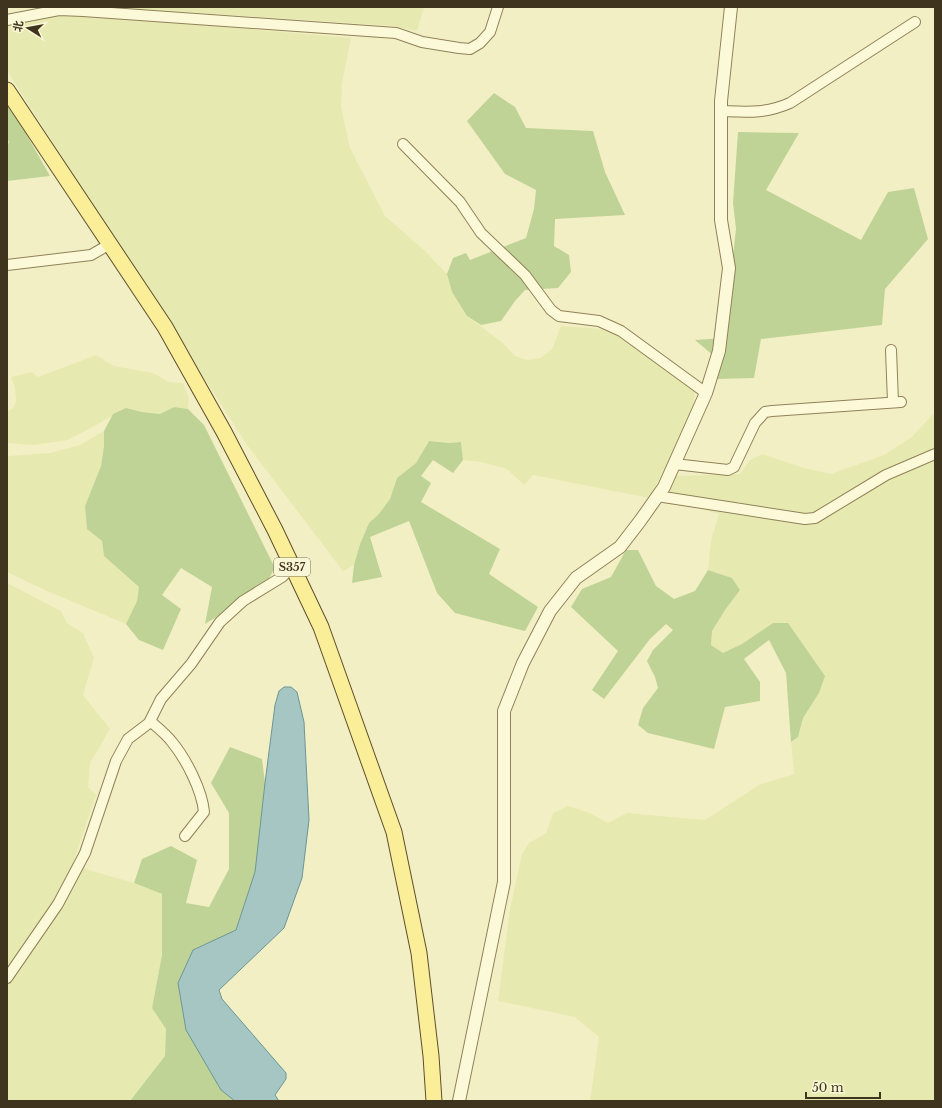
<svg xmlns="http://www.w3.org/2000/svg" width="942" height="1108" font-family="'Libre Baskerville','Noto Sans SC',serif">
<rect width="100%" height="100%" fill="#f3efc4"/>
<path fill="#e7eab0" d="M108 7H424L417 31 394 26Z
M66 15 192 24 351 38 342 83 341 106 350 148 385 216 425 251 447 274 452 292 467 316 503 343 515 356 528 360 541 358 552 349 561 326 604 329 618 336 695 392 693 406 672 457 649 498 533 475 524 485 507 469 481 462 463 460 461 442 449 443 429 441 416 463 397 478 390 499 379 514 369 523 360 544 354 565 343 571 247 445 7 71V26L38 19Z
M96 355 114 366 153 373 169 382 183 383 189 398 188 409 174 407 160 414 142 412 126 408 98 424 68 440 34 445 7 443V412L12 409 16 402 15 389 11 377 32 372 38 377Z
M935 414V1101H590L599 1037 575 1017 498 1001 510 909 522 854 529 843 546 833 553 813 568 806 590 813 608 823 627 813 705 820 759 785 794 774 791 742 798 737 803 718 819 693 773 623 742 644 723 654 711 645 712 631 724 610 740 590 732 578 708 570 711 540 719 514 683 504 670 494 673 476 740 474 750 460 762 454 804 468 831 474 884 455 913 436 931 416Z
M104 431V446L101 466 85 506 87 529 102 541 104 556 139 587 137 601 126 624 47 591 7 572V456L50 453 80 445Z
M7 583 61 611 67 623 83 633 94 658 83 695 110 729 90 763 88 787 96 795 73 863 92 871 134 883 162 894V955L152 1008 166 1029 165 1056 130 1101H7Z"/>
<path fill="#bfd396" d="M494 93 515 107 526 128 593 131 605 172 625 215 555 219 554 246 569 255 571 272 558 288 525 290 515 301 501 321 481 325 467 316 452 292 447 274 453 258 466 253 470 260 526 238 534 209 536 190 505 174 467 121Z
M11 107 50 176 7 181V144L9 143 7 137V108Z
M738 132 799 133 766 190 861 240 888 192 914 188 928 239 885 289 882 325 761 339 754 378 717 379 721 362 695 340 724 338 736 229 733 203Z
M174 407 188 409 204 425 275 568 264 587 205 624 212 587 181 568 162 595 181 609 163 650 139 640 126 624 137 601 139 587 104 556 102 541 87 529 85 506 101 466 104 446V431L113 414 126 408 142 412 160 414Z
M429 441 449 443 461 442 463 460 453 473 433 460 421 476 431 483 421 502 500 549 489 574 538 607 525 631 455 613 437 593 409 521 370 537 382 577 352 583 354 565 360 544 369 523 379 514 390 499 397 478 416 463Z
M626 550H638L656 586 674 599 695 591 708 570 732 578 740 590 725 610 712 631 711 645 723 653 742 644 773 623H788L825 676 819 693 803 718 798 737 791 742 786 673 769 640 744 659 760 682V701L725 707 714 749 648 733 638 725 643 708 658 688 655 677 647 661 653 650 673 630 666 624 650 639 604 699 592 690 618 651 571 607 582 589 611 577Z
M230 747 262 759 265 783 255 872 236 930 193 950 221 1090 235 1101H130L165 1056 166 1029 152 1008 162 955V894L134 883 142 859 171 846 197 860 186 903 209 907 229 869V813L211 783Z"/>
<path fill="#a6c6c3" stroke="#6c9694" d="M284 687H291L297 692 304 722 309 820 302 878 284 928 219 990 222 999 286 1073V1079L275 1095 279 1101H235L221 1090 186 1030 178 983 193 950 236 930 255 872 265 783 275 705 279 691Z"/>
<g fill="none" stroke-linecap="round" stroke-linejoin="round">
<defs>
<path id="minor" d="M7 20 59 10 83 11 396 33 422 42 459 48 470 49 480 43 490 32 498 7
M721 111C747 112 765 114 790 103L915 22
M403 144 460 202 481 233 525 275 551 310 559 316 599 321 621 331 706 393
M7 265 91 255 110 244
M891 350 893 402
M674 464 728 470 734 467 755 423 765 412 772 411 901 402
M657 496 805 519 815 518 886 475 935 454
M150 721C157 727 166 734 172 742 186 759 202 790 204 812L185 836
M7 978 58 904 85 853 116 761 128 739 149 723 161 699 191 664 220 622 243 601 282 577 292 567"/>
<path id="tertiary" d="M459 1101 504 882V711L523 663 550 611 576 578 620 547 640 521 664 487 706 393 719 351 729 268 721 220V101L731 7"/>
<path id="primary" d="M7 90 165 327 224 432 275 530 321 627 394 832 419 953 431 1056 434 1101"/>
</defs>
<use href="#minor" stroke="#908158" stroke-width="12"/>
<use href="#tertiary" stroke="#908158" stroke-width="14"/>
<use href="#primary" stroke="#5e4e2c" stroke-width="17"/>
<use href="#minor" stroke="#fcf9d9" stroke-width="10"/>
<use href="#tertiary" stroke="#fcf9d9" stroke-width="12"/>
<use href="#primary" stroke="#faef98" stroke-width="15"/>
</g>
<g text-anchor="middle" stroke-width="3" stroke-linejoin="round" paint-order="stroke">
<rect fill="#f9f6d5" stroke="#776e54" stroke-width="1" x="274" y="558" width="36" height="18" rx="3"/>
<g font-size="11" font-weight="bold" fill="#3f341d">
<text x="292" y="571">S357</text>
</g>
</g>
<rect width="942" height="1108" fill="none" stroke="#3f341d" stroke-width="16"/>
<g transform="translate(28 28) rotate(281)" stroke="#f9f6d5" stroke-width="3" paint-order="stroke">
<path d="M0-3L7 15L0 10L-7 15Z" fill="#3f341d"/>
<text y="-6" font-size="11" font-weight="bold" text-anchor="middle" fill="#3f341d">北</text>
</g>
<path d="M806 1092v6h74v-6" fill="none" stroke="#3f341d" stroke-width="2"/>
<text x="812" y="1092" font-size="12" fill="#3f341d" stroke="#f9f6d5" stroke-width="3" paint-order="stroke">50 m</text>
</svg>
